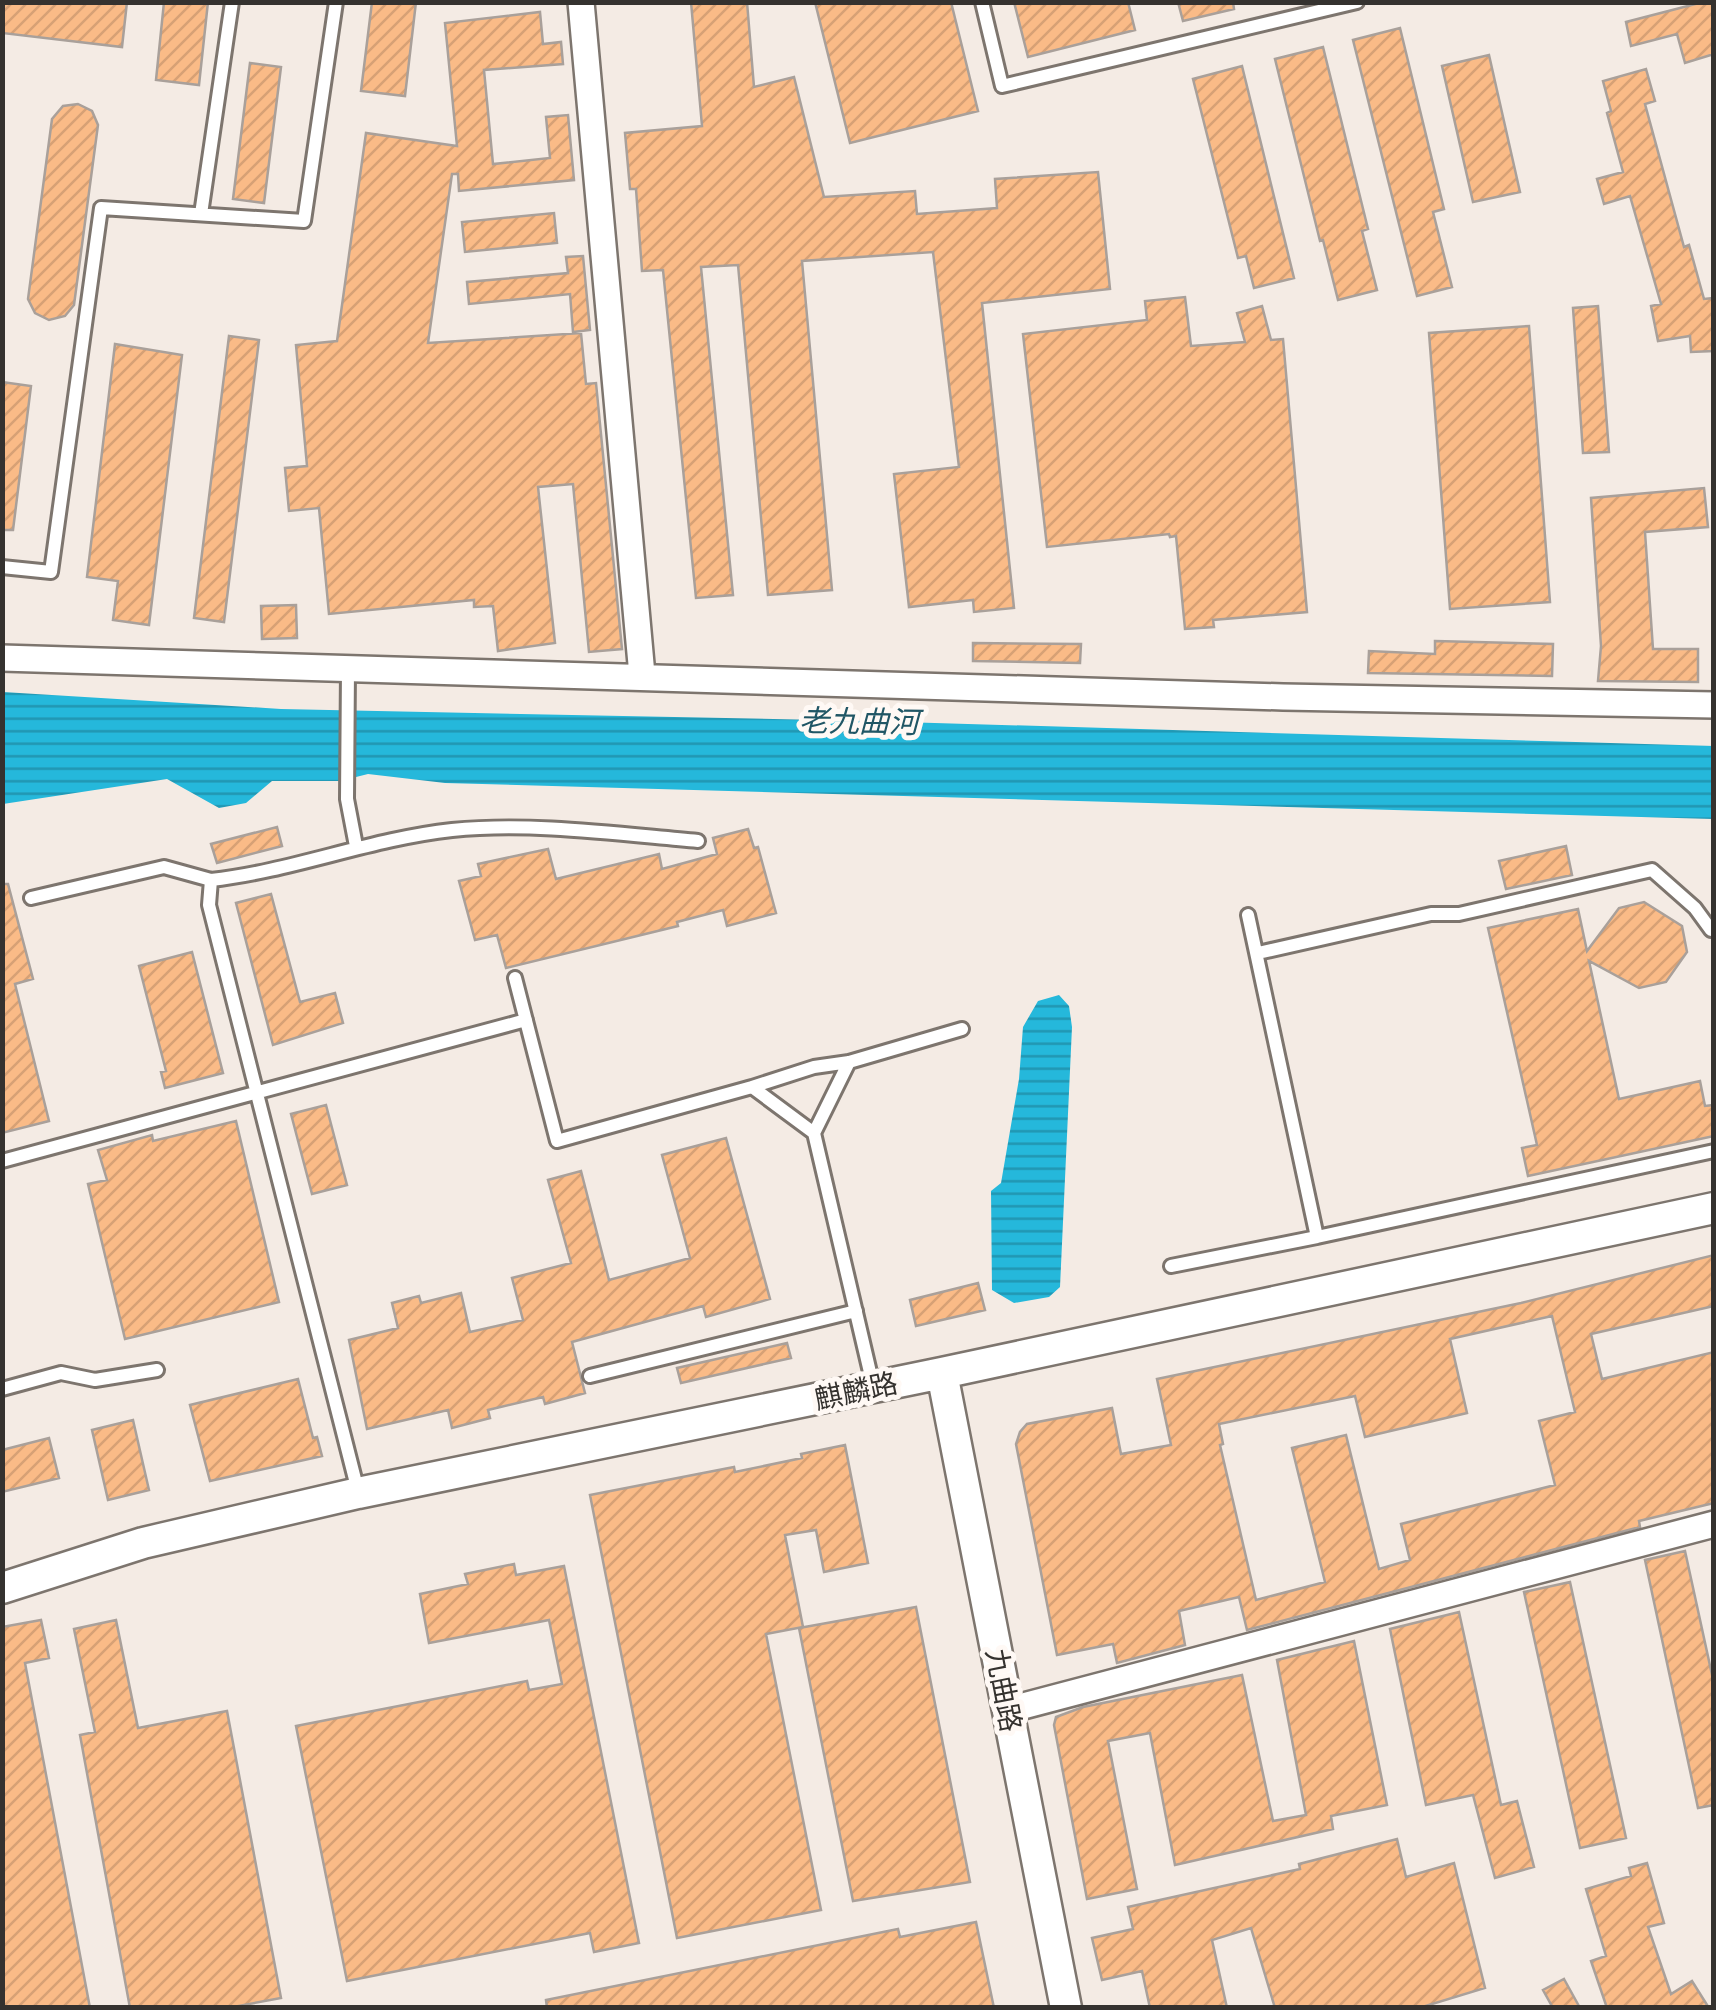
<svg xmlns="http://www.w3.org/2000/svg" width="1716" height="2010" font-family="'Source Sans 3','Noto Sans SC',sans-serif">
<defs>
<pattern id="water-rules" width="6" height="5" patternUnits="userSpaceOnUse" patternTransform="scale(2.5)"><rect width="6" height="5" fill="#25b8db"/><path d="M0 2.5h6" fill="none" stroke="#2196b2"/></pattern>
<pattern id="building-hatch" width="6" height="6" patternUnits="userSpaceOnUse" patternTransform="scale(2.5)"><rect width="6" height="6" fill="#fabb87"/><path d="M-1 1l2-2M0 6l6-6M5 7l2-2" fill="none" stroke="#d7a175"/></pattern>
</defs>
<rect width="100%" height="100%" fill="#f4ebe4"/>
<path fill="url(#water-rules)" d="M3 692 281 709 868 721 1714 746 1713 819 445 783 368 774 340 781H272L246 803 219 808 167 779 3 804Z
M1059 995 1069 1006 1072 1027 1060 1287 1049 1297 1014 1303 992 1290 991 1191 1001 1183 1019 1079 1023 1027 1038 1001Z"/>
<path fill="url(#building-hatch)" stroke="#a9a09a" stroke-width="2.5" fill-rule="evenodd" d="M2 2H127L122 47 2 33Z
M164 2H208L199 85 156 80Z
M372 2H416L405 96 361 91Z
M691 2H747L754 87 794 77 824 197 915 191 917 214 997 208 995 179 1098 172 1110 289 982 303 1014 608 974 612 973 600 909 607 894 474 959 467 933 252 802 261 832 590 768 595 738 265 701 267 733 595 696 598 663 270 642 271 636 189H630L625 133 702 126Z
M815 2H951L978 111 850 143Z
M1014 2H1128L1135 30 1028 57Z
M1178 2H1233L1234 9 1183 21Z
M1703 2H1714V54L1685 63 1677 34 1631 46 1626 22Z
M540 12 543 44 561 42 563 64 484 70 493 164 550 158 546 117 568 115 574 180 459 191 458 174H452L428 343 581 333 586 384 596 383 622 649 589 652 573 484 538 487 555 643 498 651 493 606 474 607V600L329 614 319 508 289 511 285 468 307 466 296 345 337 341 366 133 457 146 445 23Z
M1400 28 1444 209 1433 212 1452 287 1417 296 1353 40Z
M1323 47 1368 229 1362 231 1377 290 1338 300 1323 240 1320 241 1275 59Z
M1489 55 1520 192 1473 202 1442 66Z
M250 63 281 67 264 203 233 199Z
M1242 66 1294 278 1254 288 1246 256 1238 258 1193 79Z
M1646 69 1655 101 1645 104 1684 247 1689 245 1704 299 1714 298V351L1691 352 1690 336 1658 341 1651 306 1661 304 1630 196 1604 204 1597 179 1623 172 1607 113 1611 111 1603 81Z
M78 104 92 111 98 125 74 305 65 316 49 320 35 313 28 299 52 119 63 106Z
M554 213 557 243 465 252 462 222Z
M583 256 590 330 573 332 570 294 469 304 467 282 568 273 566 257Z
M1185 297 1191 346 1245 342 1237 313 1262 306 1271 340 1283 339 1307 612 1213 620 1214 627 1185 629 1176 536 1170 537 1169 534 1047 547 1023 334 1147 320 1145 301Z
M1598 306 1609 452 1583 453 1573 308Z
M1529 326 1550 602 1450 609 1429 333Z
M229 336 259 340 224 622 194 618Z
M115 344 182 355 149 625 113 620 118 581 87 577Z
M2 382 31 386 13 530H2Z
M1704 488 1708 527 1645 532 1653 649H1698V682L1598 681 1601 646 1591 498Z
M296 605 297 638 262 639 261 606Z
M1435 641 1553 644 1552 676 1368 673 1369 651 1435 654Z
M973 643 1081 644 1080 663 973 661Z
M277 827 282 846 217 863 211 844Z
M748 829 754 848 758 847 776 913 727 926 723 910 677 922 678 926 506 968 497 935 475 940 459 881 481 876 478 864 548 849 556 879 659 854 662 869 717 854 713 838Z
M1566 846 1572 875 1506 889 1499 861Z
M2 884H8L33 979 15 984 49 1121 2 1133Z
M271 894 300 1002 335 993 343 1023 273 1045 236 903Z
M1644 902 1682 926 1687 952 1666 982 1639 988 1589 961 1619 1099 1700 1081 1705 1106 1714 1105V1136L1528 1176 1522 1148 1537 1145 1488 928 1578 909 1587 951 1619 908Z
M192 952 223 1073 165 1088 161 1072 166 1071 139 966Z
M326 1105 347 1185 312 1194 291 1114Z
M236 1121 279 1302 125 1339 88 1184 107 1180 98 1150 152 1135 153 1141Z
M726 1138 770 1299 706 1317 703 1306 572 1342 585 1393 545 1404 543 1397 488 1410 490 1418 452 1428 448 1410 367 1429 349 1340 398 1328 392 1303 419 1296 421 1303 461 1293 470 1332 523 1320 512 1278 571 1263 548 1180 581 1171 609 1280 690 1258 662 1155Z
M1714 1255V1306L1591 1334 1602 1379 1714 1352V1503L1639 1521 1640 1527 1247 1630 1239 1597 1179 1611 1185 1645 1117 1663 1113 1644 1057 1655 1016 1444 1020 1432 1027 1424 1112 1408 1121 1454 1171 1445 1157 1379 1521 1303ZM1552 1316 1575 1412 1539 1421 1555 1485 1401 1524 1410 1560 1379 1569 1346 1435 1292 1448 1325 1582 1256 1600 1220 1445 1223 1444 1219 1424 1355 1396 1365 1437 1467 1413 1450 1339Z
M978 1283 985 1310 916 1326 910 1300Z
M787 1343 791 1358 681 1383 677 1368Z
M298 1379 313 1438 317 1437 322 1456 210 1481 190 1405Z
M133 1420 149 1490 108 1500 92 1430Z
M49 1438 59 1478 2 1492V1450Z
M845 1445 868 1563 824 1572 816 1530 785 1535 803 1627 766 1634 821 1910 677 1938 590 1495 734 1467 735 1472 802 1458 801 1454Z
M1685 1551 1714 1684V1805L1698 1808 1645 1560Z
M514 1564 516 1575 564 1566 639 1943 594 1952 590 1933 347 1981 296 1726 527 1681 529 1690 562 1684 549 1620 429 1643 420 1594 468 1584 465 1574Z
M1570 1582 1626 1838 1580 1848 1524 1592Z
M916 1607 970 1882 853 1901 799 1628Z
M1459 1612 1501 1805 1517 1801 1534 1867 1495 1878 1473 1795 1426 1805 1390 1629Z
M41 1620 49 1658 25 1663 90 2008H2V1627Z
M116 1620 138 1728 227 1711 281 1998 228 2008H130L80 1735 95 1732 74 1629Z
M1354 1641 1387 1805 1331 1816 1333 1829 1175 1865 1150 1733 1108 1741 1137 1889 1087 1899 1054 1725 1056 1717 1083 1707 1242 1675 1273 1821 1306 1815 1277 1660Z
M1397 1839 1406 1877 1454 1863 1485 1988 1419 2008H1275L1251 1928 1212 1940 1227 2008H1150L1142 1971 1102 1980 1092 1938 1133 1929 1128 1907 1300 1869 1299 1864Z
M1647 1863 1664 1923 1648 1927 1671 1994 1692 1981 1709 2008H1607L1591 1961 1606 1956 1586 1889 1631 1876 1629 1868Z
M976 1922 994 2008H547L546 2000 898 1929 900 1937Z
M1564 1979 1580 2008H1553L1543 1990Z"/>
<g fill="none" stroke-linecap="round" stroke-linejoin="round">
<defs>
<path id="service" d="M982 2 1002 86 1357 2
M201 214 232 2
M2 567 51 572 101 208 304 221 336 2
M348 669 347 799 356 846
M211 880C292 871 370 839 452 830 531 822 618 834 698 841
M31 898 164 867 211 880 209 905 358 1491
M1248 915 1317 1237 1714 1151
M1258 953 1431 914H1459L1652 870 1695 908 1711 930H1714
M515 978 557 1141 752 1087 814 1133 873 1385
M752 1087 814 1067 849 1062 962 1029
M814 1133 849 1062
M2 1161 526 1020
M1171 1266 1317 1237
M590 1376 856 1311
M2 1389 61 1373 95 1380 157 1370"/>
<path id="minor" d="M581 2 642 675
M2 658 1283 697 1714 705
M1008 1710 1714 1524"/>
<path id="tertiary" d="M942 1373 1066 2008
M2 1588 143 1543 358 1493 942 1373 1714 1208"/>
</defs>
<use href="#service" stroke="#7d756e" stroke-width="18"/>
<use href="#minor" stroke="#7d756e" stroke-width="30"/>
<use href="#tertiary" stroke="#7d756e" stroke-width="35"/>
<use href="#service" stroke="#fff" stroke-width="12"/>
<use href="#minor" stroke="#fff" stroke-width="25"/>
<use href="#tertiary" stroke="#fff" stroke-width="30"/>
</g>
<g text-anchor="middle" stroke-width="10" stroke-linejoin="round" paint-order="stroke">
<g font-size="28" fill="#35322f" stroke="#fff9f5">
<text transform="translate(856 1391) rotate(-12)" y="10">麒麟路</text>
<text transform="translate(1004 1690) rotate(79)" y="10">九曲路</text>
</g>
<g font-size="30" font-style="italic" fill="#205665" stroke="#fff9f5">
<text transform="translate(859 722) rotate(1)" y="10">老九曲河</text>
</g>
</g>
<rect width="1716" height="2010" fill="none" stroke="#35322f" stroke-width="10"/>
</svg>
